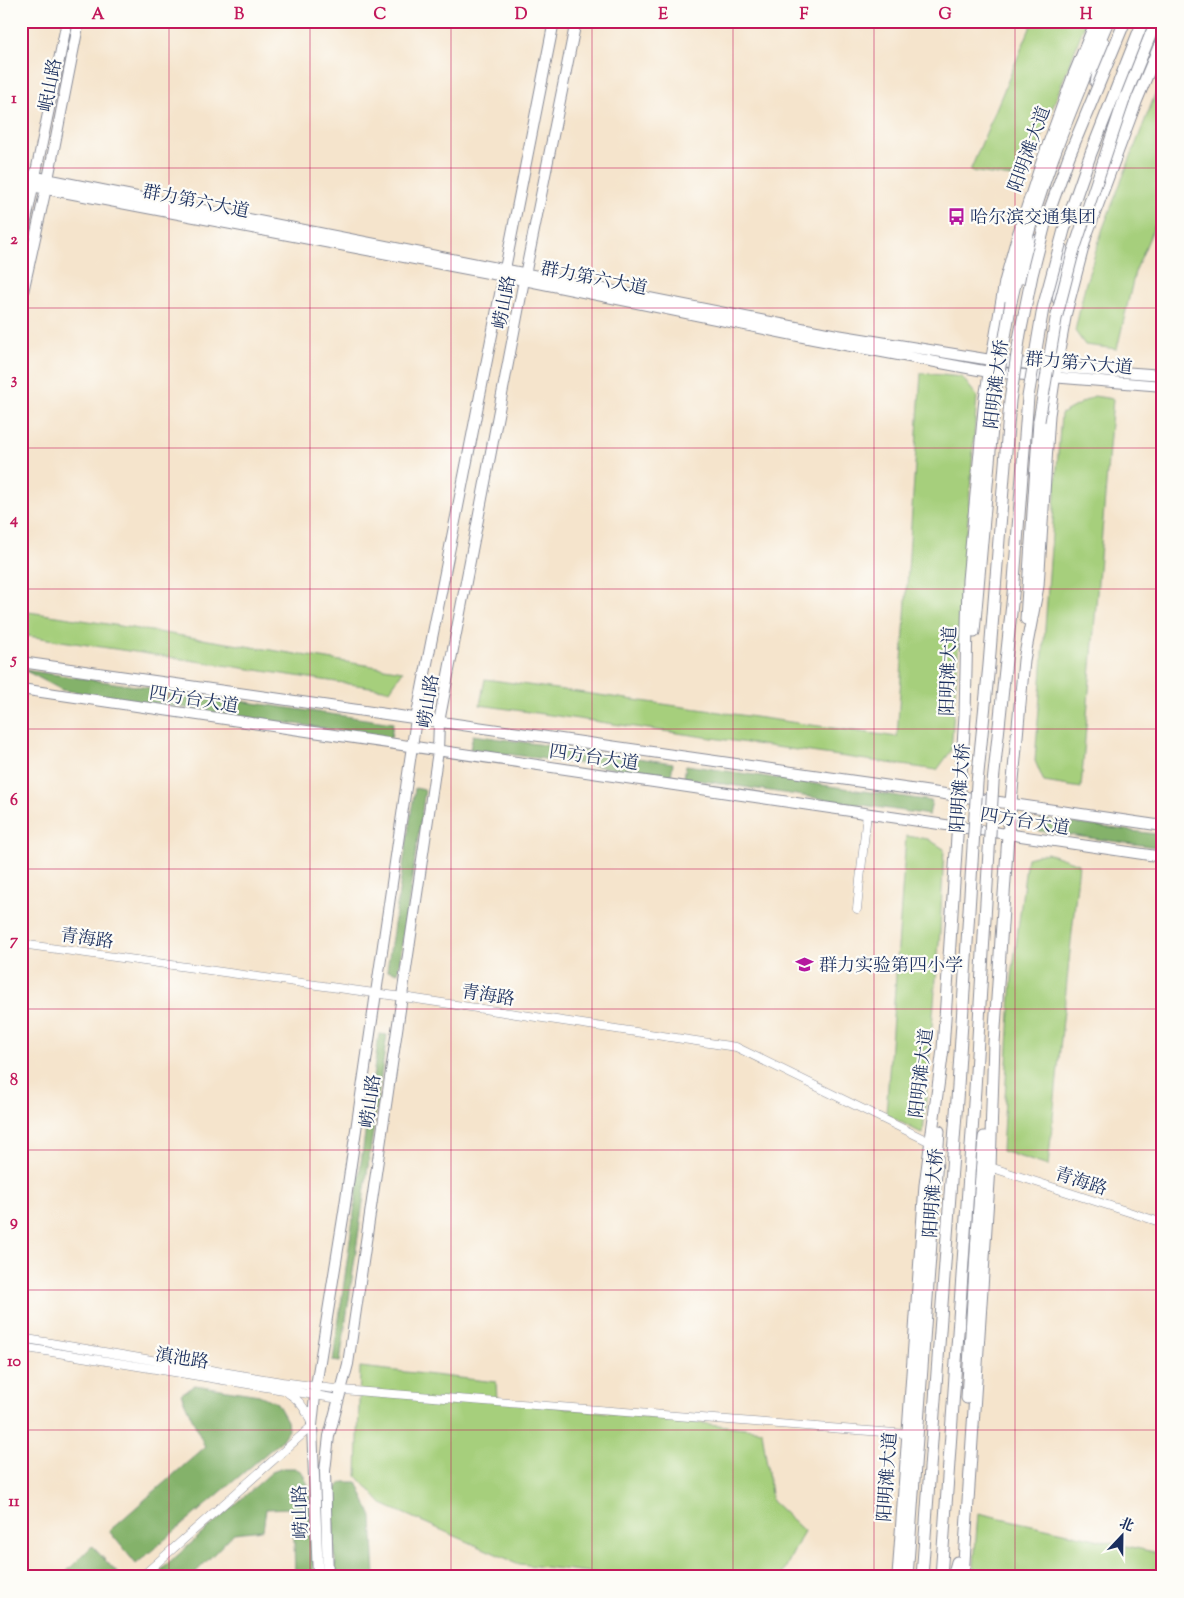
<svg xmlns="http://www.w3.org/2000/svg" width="1184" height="1598" font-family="'Sorts Mill Goudy','Noto Serif SC',serif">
<rect width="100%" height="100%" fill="#fdfcf7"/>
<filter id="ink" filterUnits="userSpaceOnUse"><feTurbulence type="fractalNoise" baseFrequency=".02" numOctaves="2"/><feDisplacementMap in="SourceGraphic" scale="10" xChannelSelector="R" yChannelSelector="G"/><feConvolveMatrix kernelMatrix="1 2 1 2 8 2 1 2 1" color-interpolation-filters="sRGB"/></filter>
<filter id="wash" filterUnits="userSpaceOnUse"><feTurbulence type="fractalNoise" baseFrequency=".0096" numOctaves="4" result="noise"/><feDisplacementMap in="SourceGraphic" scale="20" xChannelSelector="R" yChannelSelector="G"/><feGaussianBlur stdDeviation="1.12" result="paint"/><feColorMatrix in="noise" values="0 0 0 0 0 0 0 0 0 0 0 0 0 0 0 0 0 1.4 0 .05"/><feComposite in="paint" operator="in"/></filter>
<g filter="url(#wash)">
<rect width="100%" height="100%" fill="#f5e4cc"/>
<path fill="#a6cf7b" stroke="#607f6c" d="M1033 21H1086L1025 179 970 171Z
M1163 74V206L1135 272 1117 349 1085 345 1075 331 1085 286 1103 228Z
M921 373 962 377 977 396 951 751 937 770 480 705 485 679 897 737Z
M1094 396 1113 399 1081 788 1044 782 1035 761 1061 414Z
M21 611 57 616 403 671 390 690 21 635Z
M906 836 928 839 944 849 940 931 923 1134 886 1114Z
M1047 853 1079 864 1048 1166 1002 1151 1012 977 1027 858Z
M360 1367 496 1382 497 1400 762 1430 772 1501 804 1531 782 1575 785 1577H616L597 1573 519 1564 382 1504 357 1476Z
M978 1513 1163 1554V1577H973Z"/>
<path fill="#84b26b" stroke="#507064" d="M24 670 393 723 391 738 62 690Z
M473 735 673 763 671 776 470 749Z
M686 765 932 801 929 815 684 778Z
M415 788 425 790 398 973 387 970Z
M1041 819 1163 835V848L1039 831Z
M379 1034 387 1035 340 1362 333 1361Z
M195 1385 259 1395 277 1403 287 1421 288 1430 281 1441 136 1564 109 1531 205 1447 181 1394Z
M283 1468H295L302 1472 309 1487 314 1577H295L293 1508 266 1509 263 1530 234 1533 209 1559 191 1577H153L272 1472Z
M343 1482H357L372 1517 375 1577H336L332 1492Z
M92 1546 121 1577H61Z"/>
</g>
<g filter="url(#ink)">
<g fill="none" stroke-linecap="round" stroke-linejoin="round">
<defs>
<path id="minor" d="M857 909 867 813
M21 944 403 997 736 1047 930 1142
M990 1167 1163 1223
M21 1338 282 1382 342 1390 908 1434
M21 1347 339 1399
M141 1577 312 1426C308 1412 301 1401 288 1393"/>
<path id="major" d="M21 174 837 335 991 360 1067 368 1163 375
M21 184 524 280 813 339 989 372 1163 386
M21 245 67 21
M21 301 48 179 79 21
M21 662 904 788 1163 826
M21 689 1163 857
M318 1577 312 1426 316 1386 344 1212 416 719 554 21
M328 1577 325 1471 329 1436 348 1364 438 751 439 722 524 280 576 21"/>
<path id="highway" d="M1096 83 1104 43
M1125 97 1156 21
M1021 278 1038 240
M1058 299 1062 248
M1011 302C1032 202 1068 115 1108 21
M1026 619 1039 421
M974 632 993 417
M967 1398 981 1171 984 1137
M898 1577 925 1185 943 1049 965 715 968 580 985 398 1005 282 1017 238 1042 162 1073 77 1096 21
M907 1577 939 1131
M953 1577 957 1562
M963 1577 990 1167 994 1043 1008 835 1024 660 1038 586 1049 415 1056 367 1066 312 1086 236 1136 102 1163 37"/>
</defs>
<use href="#minor" stroke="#888a95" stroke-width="9"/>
<use href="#major" stroke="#888a95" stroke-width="12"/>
<use href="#highway" stroke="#888a95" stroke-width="13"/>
<use href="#minor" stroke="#fff" stroke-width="8"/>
<use href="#major" stroke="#fff" stroke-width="10"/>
<use href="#highway" stroke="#fff" stroke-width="11"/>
<defs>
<path id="highway-bridge" d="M993 417 995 395 1011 302
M1039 421 1056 319 1073 253 1125 97
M922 1577 958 1086 977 783 989 665 1010 401 1020 334 1032 275 1046 220 1069 156 1125 21
M941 1577 975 1089 993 783 1013 594 1028 397 1043 308 1064 230 1091 153 1143 21"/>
</defs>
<use href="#highway-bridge" stroke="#888a95" stroke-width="13" stroke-linecap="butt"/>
<use href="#highway-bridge" stroke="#fff" stroke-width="11"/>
</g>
</g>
<path fill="none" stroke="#c2185b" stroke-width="1" stroke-opacity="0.55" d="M169 21V1577M310 21V1577M451 21V1577M592 21V1577M733 21V1577M874 21V1577M1015 21V1577M21 168H1163M21 308H1163M21 448H1163M21 589H1163M21 729H1163M21 869H1163M21 1009H1163M21 1150H1163M21 1290H1163M21 1430H1163"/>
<defs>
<symbol id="bus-bare" viewBox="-9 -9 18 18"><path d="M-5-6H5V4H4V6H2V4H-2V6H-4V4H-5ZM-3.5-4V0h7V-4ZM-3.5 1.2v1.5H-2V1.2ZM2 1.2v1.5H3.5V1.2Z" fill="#b5179e" stroke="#fdfcf7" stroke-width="2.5" paint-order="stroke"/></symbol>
<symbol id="school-bare" viewBox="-9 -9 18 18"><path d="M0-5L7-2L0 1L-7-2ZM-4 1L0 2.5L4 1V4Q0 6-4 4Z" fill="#b5179e" stroke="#fdfcf7" stroke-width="2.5" paint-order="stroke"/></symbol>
</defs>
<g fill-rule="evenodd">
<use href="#bus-bare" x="944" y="204" width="25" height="25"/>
<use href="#school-bare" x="792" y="952" width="25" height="25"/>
</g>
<g text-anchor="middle" stroke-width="4.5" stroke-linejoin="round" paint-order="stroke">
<g font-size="18" fill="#1b2f5e" stroke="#fdfcf7">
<text transform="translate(50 85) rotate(-79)" y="6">岷山路</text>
<text transform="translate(1029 149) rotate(-70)" y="6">阳明滩大道</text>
<text transform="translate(196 201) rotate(11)" y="6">群力第六大道</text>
<text transform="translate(594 278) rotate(11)" y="6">群力第六大道</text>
<text transform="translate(504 302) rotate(-79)" y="6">崂山路</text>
<text transform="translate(1079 363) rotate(5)" y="6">群力第六大道</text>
<text transform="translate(996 384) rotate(-83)" y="6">阳明滩大桥</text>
<text transform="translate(948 671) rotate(-88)" y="6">阳明滩大道</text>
<text transform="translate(194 699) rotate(9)" y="6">四方台大道</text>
<text transform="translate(428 701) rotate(-81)" y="6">崂山路</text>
<text transform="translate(594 757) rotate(8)" y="6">四方台大道</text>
<text transform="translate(960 788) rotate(-86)" y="6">阳明滩大桥</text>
<text transform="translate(1025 821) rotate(9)" y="6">四方台大道</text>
<text transform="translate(87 938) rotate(8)" y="6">青海路</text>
<text transform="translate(488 995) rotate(9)" y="6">青海路</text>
<text transform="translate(921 1073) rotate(-83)" y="6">阳明滩大道</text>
<text transform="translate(370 1101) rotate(-82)" y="6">崂山路</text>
<text transform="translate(1081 1181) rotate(18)" y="6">青海路</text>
<text transform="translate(933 1193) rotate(-86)" y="6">阳明滩大桥</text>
<text transform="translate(182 1358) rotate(9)" y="6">滇池路</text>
<text transform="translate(887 1477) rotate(-86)" y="6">阳明滩大道</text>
<text transform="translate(300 1512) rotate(-92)" y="6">崂山路</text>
</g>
<g font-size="18" fill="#1b2f5e" stroke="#fdfcf7" text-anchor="start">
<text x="970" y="223">哈尔滨交通集团</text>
<text x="819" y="971">群力实验第四小学</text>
</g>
</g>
<rect width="1184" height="1598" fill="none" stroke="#fdfcf7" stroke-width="55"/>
<g transform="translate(1122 1536) rotate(22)" stroke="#fdfcf7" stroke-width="4" paint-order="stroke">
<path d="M0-4L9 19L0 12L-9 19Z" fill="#1b2f5e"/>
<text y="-8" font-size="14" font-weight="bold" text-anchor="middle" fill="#1b2f5e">北</text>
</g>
<rect x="28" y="28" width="1128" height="1542" fill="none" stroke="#c2185b" stroke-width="2"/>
<g font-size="16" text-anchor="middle" font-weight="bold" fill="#c2185b">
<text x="98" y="19">A</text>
<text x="239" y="19">B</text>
<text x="380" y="19">C</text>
<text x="521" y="19">D</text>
<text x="663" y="19">E</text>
<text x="804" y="19">F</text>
<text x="945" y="19">G</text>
<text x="1086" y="19">H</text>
<text x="14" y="103">1</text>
<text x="14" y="244">2</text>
<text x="14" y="384">3</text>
<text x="14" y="524">4</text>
<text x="14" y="664">5</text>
<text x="14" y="805">6</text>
<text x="14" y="945">7</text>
<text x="14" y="1085">8</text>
<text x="14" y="1226">9</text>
<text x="14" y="1366">10</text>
<text x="14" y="1506">11</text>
</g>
</svg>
